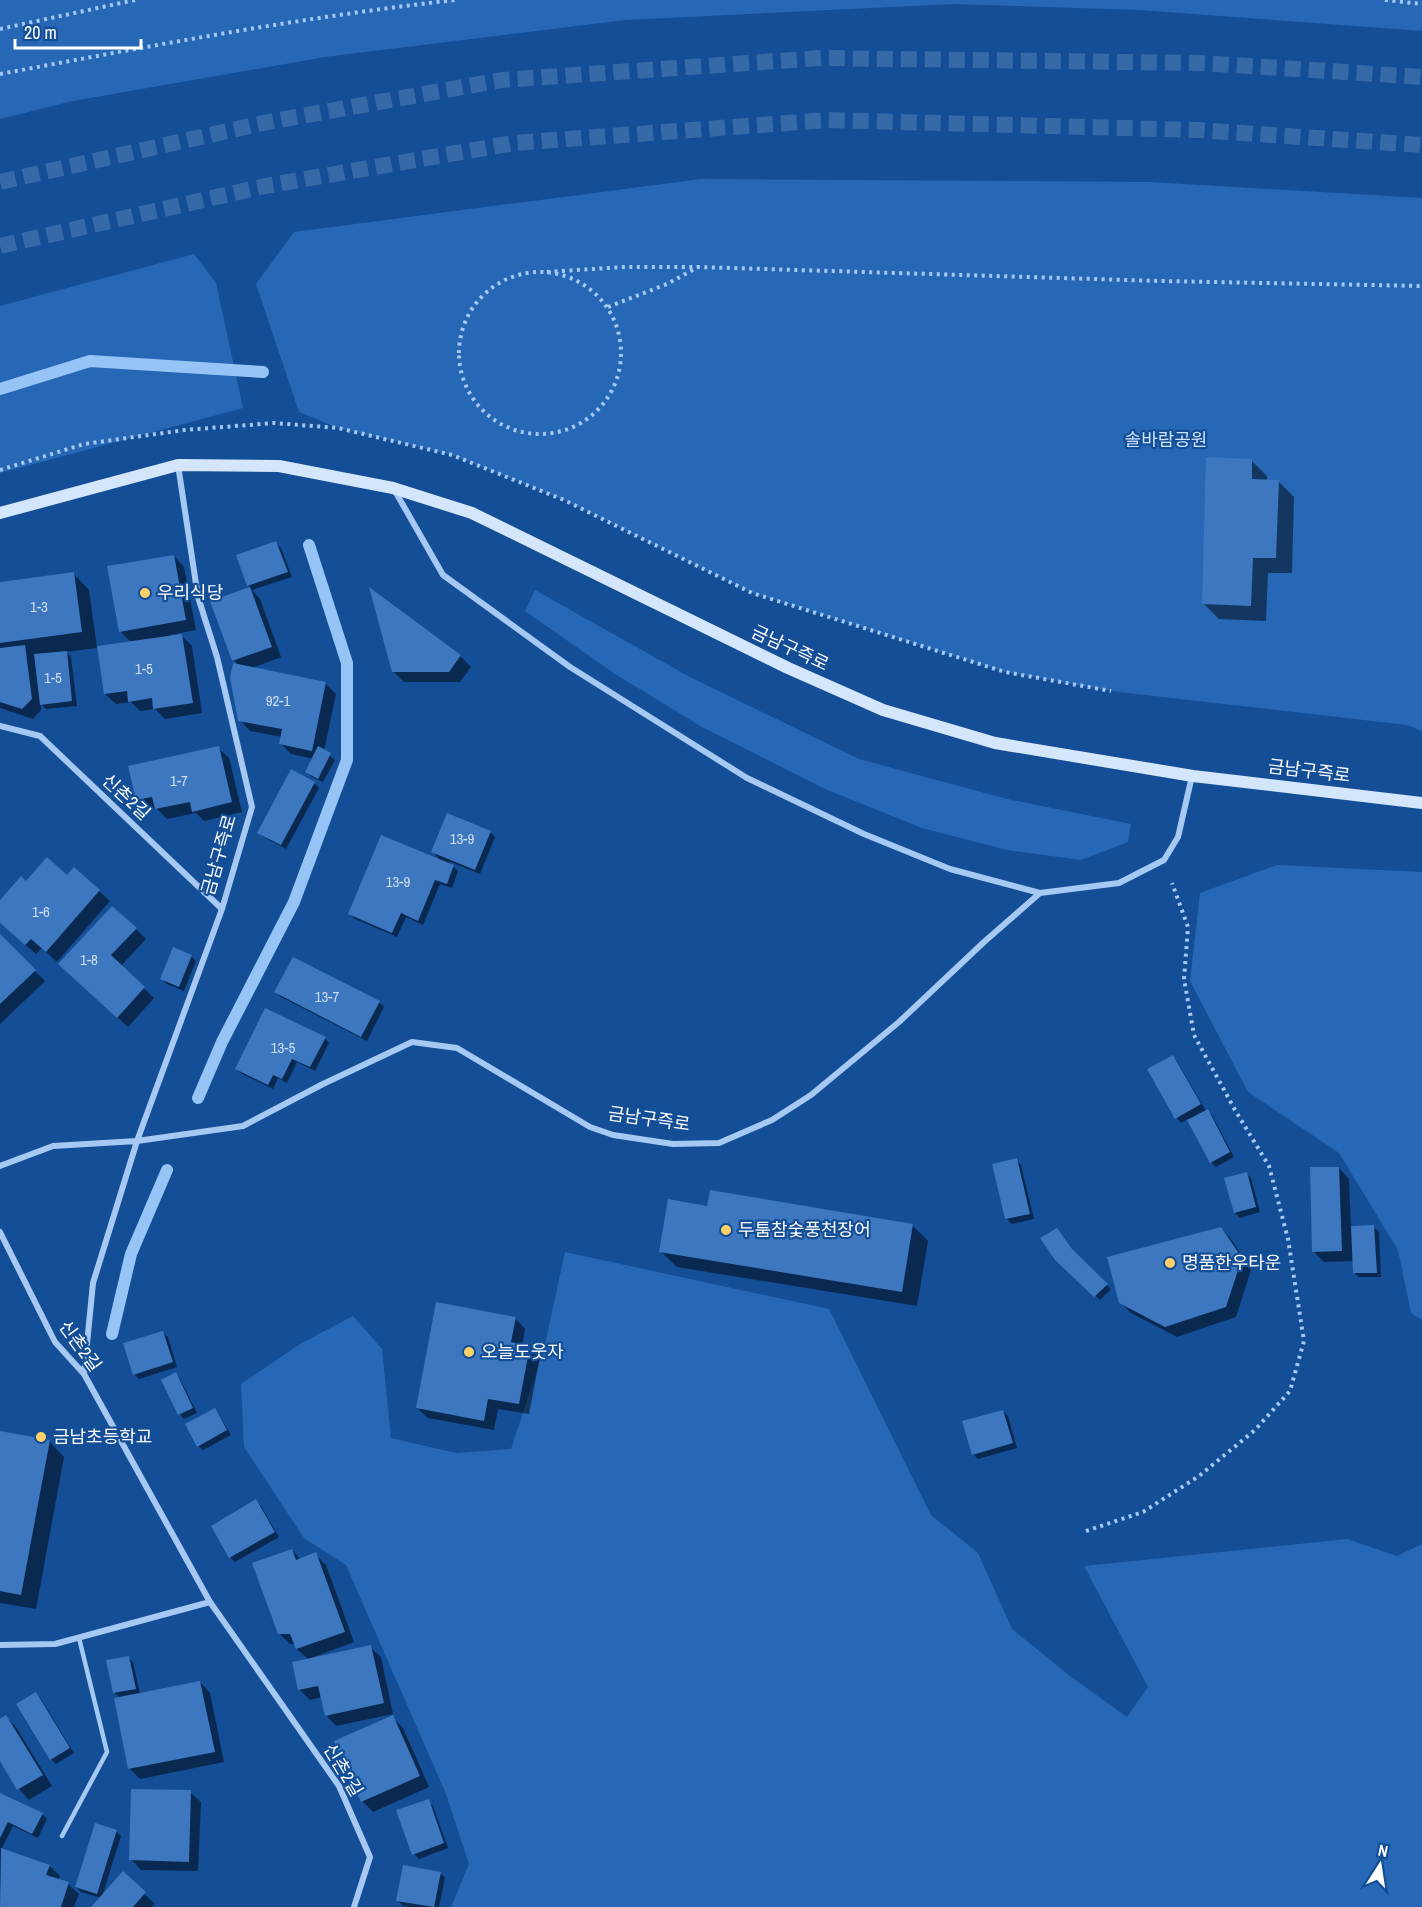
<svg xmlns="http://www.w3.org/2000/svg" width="1422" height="1907" font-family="'Archivo Narrow','Noto Sans KR',sans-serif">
<rect width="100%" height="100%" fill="#134e97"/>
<path fill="#2668b6" d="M0 0H1422V31L1139 10 954 4 625 20 325 57 73 101 0 119Z
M701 179 1150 182 1422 198V731L1407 725 1111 691 1005 672 752 593 564 500 452 455 338 428 299 412 256 284 294 232Z
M194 254 216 283 243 408 0 473V306Z
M535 590 688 676 859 759 1007 799 1131 824 1128 842 1081 860 1007 850 922 828 825 789 702 727 615 674 525 611Z
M1277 865 1422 872V1320L1411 1313 1398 1250 1339 1153 1248 1092 1190 981 1200 893Z
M565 1252 829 1309 931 1515 978 1553 1012 1629 1070 1676 1127 1717 1148 1687 1084 1566 1347 1539 1397 1556 1422 1544V1907H451L469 1864 446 1794 346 1565 304 1538 244 1447 241 1384 300 1344 353 1316 382 1349 391 1438 456 1453 511 1449 544 1349Z"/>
<path fill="#0007" d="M1252 461 1267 476V481H1278L1294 497 1292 573H1268L1266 621 1219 619 1204 604Z
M276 543 281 548 292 577 252 590 260 599 281 657 252 668 325 683 336 694 324 751 335 760 323 782 312 777 307 772 314 759 291 754 280 743 282 737 250 731 240 720 239 666 234 660 212 602 251 588 248 585Z
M174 556 184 567 196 630 170 635 171 637 182 636 192 646 202 713 165 719 155 709 140 711 131 702 116 704 105 694 132 643 120 631Z
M74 574 89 590 97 648 66 652 71 657 77 706 46 709 41 704V710L33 719 0 708V583Z
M372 591 460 656 471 667 460 682H404L393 671Z
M218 748 229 758 242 812 204 821 196 813 167 819 156 808 148 810 137 800Z
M314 783 319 788 286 849 264 837 259 832Z
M490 832 495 837 480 874 448 861 458 871 452 888 440 884 423 925 406 917 397 937 355 919 350 914 442 862 433 852Z
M67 877 99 891 110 901 57 962 42 948 36 954 0 923V902L26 883Z
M136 929 146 939 121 966 154 998 128 1027 71 975Z
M0 936 45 981 0 1024Z
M191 956 196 961 184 991 167 984 162 979Z
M276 992 379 1002 384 1007 367 1041 281 997Z
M325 1038 329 1043 315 1071 297 1062 287 1083 278 1078 273 1089 242 1074 237 1069Z
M1173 1056 1177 1061 1206 1111H1207L1212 1115 1234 1157 1216 1167 1211 1162 1188 1119 1181 1123 1177 1118 1149 1069Z
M1016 1160 1021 1165 1034 1219 1012 1224 1007 1219 994 1165Z
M1339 1168 1349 1179 1351 1228 1374 1227 1379 1232 1381 1277H1359L1354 1273V1261L1324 1262 1314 1252Z
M1246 1173 1251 1178 1260 1212 1240 1218 1235 1213Z
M708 1207 912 1225 928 1241 917 1306 677 1267 661 1252Z
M1221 1228 1231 1239 1251 1270 1236 1317 1177 1337 1131 1313 1120 1302Z
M1076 1255 1111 1289 1100 1300 1056 1259Z
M515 1318 525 1329 522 1346 529 1347 540 1357 529 1414 498 1409 494 1430 428 1418 417 1408Z
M163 1333 168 1337 177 1367 139 1379 134 1374Z
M176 1374 180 1379 197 1413 184 1419 180 1414 163 1381Z
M214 1410 219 1415 231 1435 203 1450 198 1446Z
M1003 1411 1008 1416 1017 1448 978 1459 973 1454Z
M0 1432 49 1441 64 1457 36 1609 0 1603Z
M256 1501 261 1506 279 1537 235 1562 230 1557 213 1526Z
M292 1550 301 1560 315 1554 326 1565 354 1642 311 1658 312 1660 370 1647 381 1657 393 1714 336 1726 326 1715 322 1697 310 1700 299 1689 309 1660 297 1649 295 1644H290L279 1633Z
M128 1657 133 1662 140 1694 200 1682 210 1693 224 1762 140 1779 129 1768 120 1698 114 1692Z
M36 1694 41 1699 74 1753 56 1764 51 1759Z
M6 1717 16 1727 52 1786 29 1800 19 1789 0 1758V1720Z
M392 1717 403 1728 429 1787 373 1812 362 1801Z
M190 1792 201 1802 198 1871 141 1870 131 1859Z
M0 1794 42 1814 47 1819 38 1838 13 1826 1 1850 50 1866 60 1876 58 1880 68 1884 79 1894 74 1907H0Z
M428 1801 433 1806 448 1848 419 1859 414 1854Z
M116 1831 121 1836 102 1897 123 1874 155 1904 152 1907H93L101 1898 81 1892 76 1887Z
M440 1873 445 1878 439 1907H409L403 1906 398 1901Z"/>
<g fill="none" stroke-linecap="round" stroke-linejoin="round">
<path stroke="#97c4f6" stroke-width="12" d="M0 389 90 361 263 372
M198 1098 222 1042 294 902 347 760V663L309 545
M112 1334 131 1254 167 1170"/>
</g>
<path fill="#3c77bf" d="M1206 457 1252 459V479L1279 480 1276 558H1253L1251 606 1202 604Z
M276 541 288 572 247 586 236 555Z
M174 555 186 620 119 632 107 566Z
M74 572 82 632 0 643V582Z
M250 587 272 647 232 661 210 601Z
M369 587 461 655 449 672H392Z
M182 634 193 703 153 709 152 698 128 702 127 691 104 694 97 646Z
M25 645 32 699 22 709 0 702V648Z
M67 651 72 701 40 705 34 654Z
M233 663 326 682 312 751 279 744 282 729 238 721 230 678Z
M219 746 232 802 192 812 190 802 155 809 152 797 136 800 128 766Z
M318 746 331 753 318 779 305 772Z
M291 769 315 782 281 845 257 833Z
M447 813 491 831 475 870 431 852Z
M381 835 454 865 447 884 435 880 418 921 401 913 392 933 348 914Z
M47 857 67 875 74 867 100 890 46 952 31 939 25 945 0 923V900L21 876 26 881Z
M112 906 137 928 111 955 145 987 117 1018 58 964Z
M0 934 36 970 0 1004Z
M173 947 192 955 179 987 160 979Z
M293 957 380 1001 361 1037 274 992Z
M265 1008 326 1037 310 1067 292 1059 282 1079 273 1075 268 1085 235 1069Z
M1173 1055 1201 1104 1175 1119 1147 1069Z
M1208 1109 1230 1152 1210 1163 1187 1120Z
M1017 1158 1030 1214 1005 1219 992 1164Z
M1310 1167H1339L1342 1251 1312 1252Z
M1247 1172 1256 1207 1234 1213 1224 1178Z
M710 1190 913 1224 902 1292 659 1252 668 1199 707 1206Z
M1374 1225 1377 1273H1353L1351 1226Z
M1221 1227 1242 1258 1226 1307 1165 1327 1119 1303 1107 1257Z
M1057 1228 1072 1249 1108 1284 1094 1297 1055 1260 1040 1238Z
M436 1302 516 1317 511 1342 530 1346 519 1404 488 1399 484 1421 416 1408Z
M163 1331 173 1362 133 1375 123 1343Z
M176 1372 193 1408 178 1415 161 1380Z
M215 1408 227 1430 197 1447 185 1424Z
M1003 1410 1013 1443 972 1455 962 1421Z
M0 1431 50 1440 21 1595 0 1591Z
M256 1499 275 1532 229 1558 211 1526Z
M292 1549 296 1560 316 1552 345 1632 296 1649 290 1634H278L252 1563Z
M371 1645 384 1703 325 1716 318 1686 298 1690 292 1662Z
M129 1656 136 1689 113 1693 106 1660Z
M200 1681 215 1752 128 1769 114 1698Z
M36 1692 70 1748 50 1760 16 1704Z
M6 1715 43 1775 17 1790 0 1761V1719Z
M393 1715 420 1776 361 1802 334 1741Z
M131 1789 191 1790 189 1862 129 1860Z
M0 1793 43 1813 32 1834 8 1822 0 1838Z
M429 1799 444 1843 412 1855 396 1810Z
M95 1823 117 1830 97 1894 75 1887Z
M1 1848 50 1865 46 1875 69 1882 61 1907H0Z
M403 1865 441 1872 434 1907 396 1901Z
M123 1871 146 1892 133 1907H91Z"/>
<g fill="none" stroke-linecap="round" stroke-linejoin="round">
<path stroke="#3669a7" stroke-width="16" stroke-dasharray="16 8" stroke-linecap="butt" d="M0 182 263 123 502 80 821 58 1201 63 1422 77
M0 246 265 186 514 143 828 120 1197 130 1422 145"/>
<path stroke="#a5c9f3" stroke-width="4" stroke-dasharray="3 4.5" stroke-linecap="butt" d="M1385 0 1422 4
M0 29 135 0
M0 74C151 46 302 17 455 0
M547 272 624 267H698L1160 281 1422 286
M459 353a81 81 0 1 1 162 0a81 81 0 1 1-162 0Z
M608 307 667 284 698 267
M0 470 84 444 185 430 274 423 338 428 452 455 564 500 752 593 1005 672 1111 691
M1086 1531 1143 1512 1199 1476 1255 1430 1290 1391 1304 1341 1288 1239 1269 1166 1235 1110 1194 1035 1184 979 1188 927 1172 883"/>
<path stroke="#a5c9f3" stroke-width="4.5" d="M62 1836 107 1752 79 1638"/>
<path stroke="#a5c9f3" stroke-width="6" d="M395 491 443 575 570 667 747 778 864 834 950 869 1040 893
M0 726 40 736 222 909
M0 1166 53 1146 137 1141 243 1126 323 1084 412 1042 457 1048 590 1127 613 1135 673 1144 719 1143 772 1120 811 1095 899 1022 984 942 1040 893 1119 883 1164 860 1178 837 1192 776
M0 1232 55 1342 84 1374 210 1602 339 1786 370 1857 354 1907
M84 1374 93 1283 137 1141 222 909 252 807 217 657 198 597 178 465
M0 1645 55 1644 210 1602"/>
<path stroke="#d4e6fc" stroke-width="12" d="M0 513 178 465 279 466 393 488 472 513 788 668 883 710 995 743 1193 776 1422 803"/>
</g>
<g fill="#ffd167" stroke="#134e97" stroke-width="2">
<circle cx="145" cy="593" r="6"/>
<circle cx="726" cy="1230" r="6"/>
<circle cx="1170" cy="1263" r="6"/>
<circle cx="469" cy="1352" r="6"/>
<circle cx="41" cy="1437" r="6"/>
</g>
<g text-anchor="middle" stroke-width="4.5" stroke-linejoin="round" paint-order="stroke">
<g font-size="15" fill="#ceddef">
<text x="39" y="612">1-3</text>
<text x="144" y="674">1-5</text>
<text x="53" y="683">1-5</text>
<text x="278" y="706">92-1</text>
<text x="179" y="786">1-7</text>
<text x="462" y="844">13-9</text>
<text x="398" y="887">13-9</text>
<text x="41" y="917">1-6</text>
<text x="89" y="965">1-8</text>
<text x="327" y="1002">13-7</text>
<text x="283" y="1053">13-5</text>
</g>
<g font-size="18" fill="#cde3fd" stroke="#134e97">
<text x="1166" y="446">솔바람공원</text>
</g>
<g font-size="18" fill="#fff" stroke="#134e97" text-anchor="start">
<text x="157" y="599">우리식당</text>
<text x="738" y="1236">두툼참숯풍천장어</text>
<text x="1182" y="1269">명품한우타운</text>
<text x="481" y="1358">오늘도웃자</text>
<text x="53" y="1443">금남초등학교</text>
</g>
<g font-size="18" fill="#fff" stroke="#134e97">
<text transform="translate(790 648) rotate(25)" y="6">금남구즉로</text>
<text transform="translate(1309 771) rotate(7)" y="6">금남구즉로</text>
<text transform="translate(126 797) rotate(43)" y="6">신촌2길</text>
<text transform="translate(219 855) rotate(-74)" y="6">금남구즉로</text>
<text transform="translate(649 1119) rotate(8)" y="6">금남구즉로</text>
<text transform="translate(80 1346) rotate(54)" y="6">신촌2길</text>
<text transform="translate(343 1770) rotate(59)" y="6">신촌2길</text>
</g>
</g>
<g transform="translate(1380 1865) rotate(12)" stroke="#134e97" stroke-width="4.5" paint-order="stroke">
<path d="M0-4.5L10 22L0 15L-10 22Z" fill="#ffffff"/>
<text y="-9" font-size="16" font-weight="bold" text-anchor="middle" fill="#ffffff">N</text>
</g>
<path d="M15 39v9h126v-9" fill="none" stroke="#ffffff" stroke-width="3"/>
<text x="24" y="39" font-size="18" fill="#ffffff" stroke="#134e97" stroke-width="4.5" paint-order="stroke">20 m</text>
</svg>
